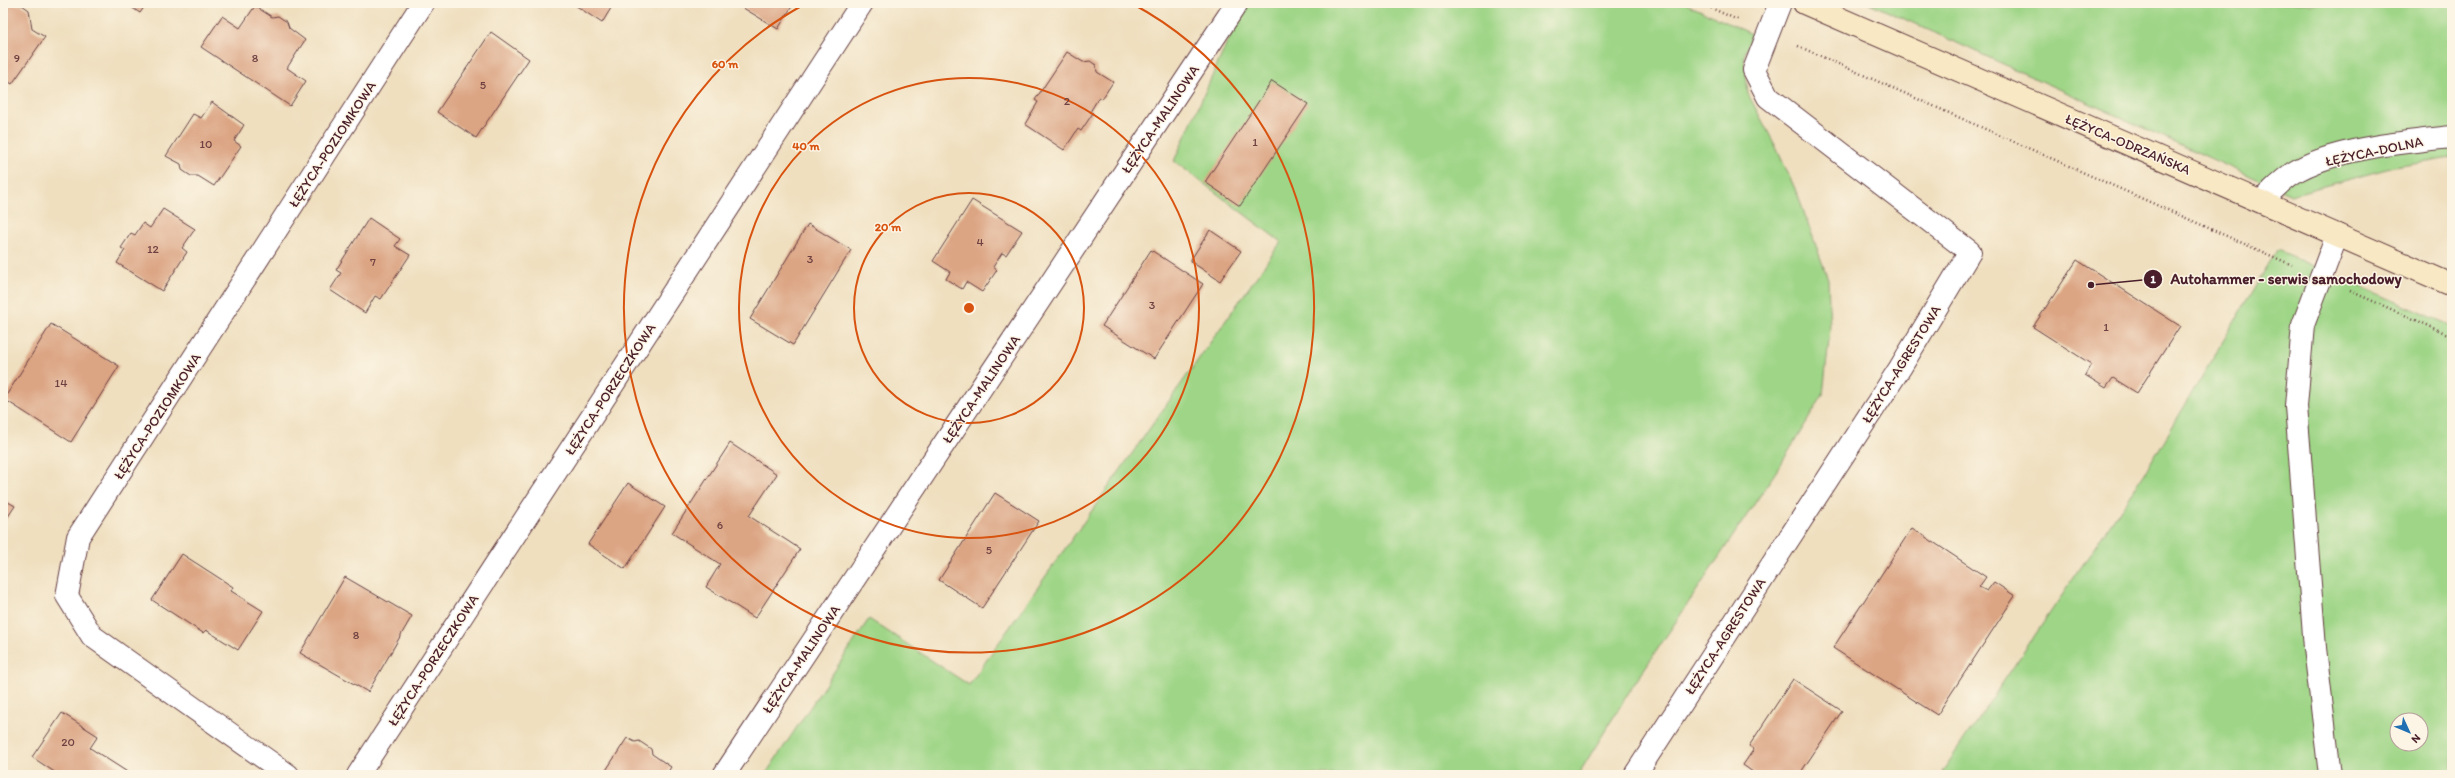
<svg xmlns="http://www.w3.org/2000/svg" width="2455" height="778" font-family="Itim,sans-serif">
<rect width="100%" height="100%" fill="#fcf5e5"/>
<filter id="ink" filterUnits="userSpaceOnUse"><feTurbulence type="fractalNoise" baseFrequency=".025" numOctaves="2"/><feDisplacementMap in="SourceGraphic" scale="8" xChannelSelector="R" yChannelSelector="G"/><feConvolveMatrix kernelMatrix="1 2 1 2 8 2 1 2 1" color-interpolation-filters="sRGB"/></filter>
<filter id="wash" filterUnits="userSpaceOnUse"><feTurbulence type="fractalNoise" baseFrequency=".012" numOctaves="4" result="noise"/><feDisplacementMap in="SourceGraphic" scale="16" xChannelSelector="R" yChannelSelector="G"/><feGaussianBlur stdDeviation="0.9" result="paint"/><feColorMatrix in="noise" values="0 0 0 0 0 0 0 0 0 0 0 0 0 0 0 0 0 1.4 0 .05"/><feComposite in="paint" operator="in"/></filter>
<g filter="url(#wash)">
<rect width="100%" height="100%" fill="#efdfbf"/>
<path fill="#9ed586" stroke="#747a58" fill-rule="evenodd" d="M1245 3H1684L1752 34 1744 56 1748 94 1775 145 1797 193 1828 279 1830 330 1823 395 1781 464 1629 692 1578 775H765L869 619 969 685 1281 242 1174 161Z
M1869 3H2452V158L2394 167 2291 195Z
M2277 250 2452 326V775H1946L1942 772 2145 473ZM2397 720H2421V744H2397Z"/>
<g id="blocks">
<path fill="#dba483" d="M3 3 22 5 29 10 32 29 45 37 12 84 3 78Z
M125 3H147L140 13Z
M572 3H614L602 23Z
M735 3H794L778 29Z
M255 6 272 17 278 16 287 22 289 28 305 40 287 68 306 81 290 106 201 47 222 16 240 28Z
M491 32 529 59 476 138 437 112Z
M1067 52 1083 62 1090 61 1096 65 1097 72 1113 82 1102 99 1099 97 1090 112 1093 113 1081 131 1078 129 1064 150 1025 124 1038 102 1035 100Z
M1272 81 1308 104 1240 206 1205 182Z
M212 102 244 125 234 141 241 146 214 186 198 176H191L182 170 181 164 166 156 193 114 201 118Z
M972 200 1022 231 1006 255 1002 253 993 267 997 270 982 292 966 282 962 289 946 279 950 272 933 261Z
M163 209 195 229 182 248 187 252 162 291 117 263 125 250 121 248 131 233 135 235 143 223 150 228Z
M369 218 400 239 395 246 410 255 381 299 375 296 365 313 330 290 341 273 336 270Z
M808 224 851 250 793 345 750 319Z
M1210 230 1241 251 1220 281 1190 261Z
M1151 250 1203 284 1154 359 1102 326Z
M2077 260 2180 326 2137 393 2113 378 2106 388 2085 375 2091 364 2033 327Z
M51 324 119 366 71 442 4 399Z
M730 443 777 474 749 516 800 549 755 618 706 587 720 564 672 533Z
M628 483 665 507 625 569 588 544Z
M995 493 1039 521 982 608 939 580Z
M3 499 15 506 3 524Z
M1912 528 1986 577 1979 587 1987 591 1994 582 2015 596 1937 715 1833 648Z
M182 554 233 587 231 591 263 611 238 650 206 630 203 633 152 600Z
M345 577 412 616 368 692 300 653Z
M1793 679 1842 711 1799 775H1757L1743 765 1754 749 1749 746Z
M62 713 98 736 90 748 132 775H59L32 757Z
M627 738 635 742 639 741 651 749 652 754 671 767 666 775H603Z"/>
</g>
</g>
<g filter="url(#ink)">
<use href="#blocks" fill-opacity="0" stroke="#633c41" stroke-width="1"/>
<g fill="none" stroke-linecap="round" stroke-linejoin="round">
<defs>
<path id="service" d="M2330 775 2315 648 2296 406 2303 325 2337 235"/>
<path id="minor" d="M2261 201C2271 192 2282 180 2293 173 2333 148 2406 142 2452 137
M288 775 92 636 67 596 78 537 423 3
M358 775 862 3
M724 775 1237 3
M1635 775 1900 368 1970 252 1768 97 1754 70 1780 3"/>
<path id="secondary" d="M1804 3 2452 285"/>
</defs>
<use href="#service" stroke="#633c41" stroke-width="24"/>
<use href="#minor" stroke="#633c41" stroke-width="24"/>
<use href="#secondary" stroke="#633c41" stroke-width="24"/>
<path stroke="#633c41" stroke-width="2.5" stroke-dasharray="1 3" stroke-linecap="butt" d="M1700 3 1740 21
M1798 46 2292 265
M2350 291 2452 336"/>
<use href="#service" stroke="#fff" stroke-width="22"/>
<use href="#minor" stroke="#fff" stroke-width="22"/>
<use href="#secondary" stroke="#f8e8c3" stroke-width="22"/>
</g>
</g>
<g fill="none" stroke="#d8530f" stroke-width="2">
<circle cx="969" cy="308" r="115"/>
<circle cx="969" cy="308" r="230"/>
<path d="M1131 3A345 345 0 1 1 807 3"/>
</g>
<g text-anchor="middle" stroke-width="3" stroke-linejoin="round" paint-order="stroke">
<g font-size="12" fill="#6e4041">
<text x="17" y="62">9</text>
<text x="255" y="62">8</text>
<text x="483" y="89">5</text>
<text x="1067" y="105">2</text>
<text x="1255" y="146">1</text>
<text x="206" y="148">10</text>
<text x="980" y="246">4</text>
<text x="153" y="253">12</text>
<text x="810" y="263">3</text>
<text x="373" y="266">7</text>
<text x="1152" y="309">3</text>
<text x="2106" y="331">1</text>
<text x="61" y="387">14</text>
<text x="720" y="529">6</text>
<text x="989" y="554">5</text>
<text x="356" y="639">8</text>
<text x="68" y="746">20</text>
</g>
<g font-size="14" fill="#4a1f2b" stroke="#fcf5e5">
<text transform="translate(1160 119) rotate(-56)" y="5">ŁĘŻYCA-MALINOWA</text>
<text transform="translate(332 144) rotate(-57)" y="5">ŁĘŻYCA-POZIOMKOWA</text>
<text transform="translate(2128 144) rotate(23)" y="5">ŁĘŻYCA-ODRZAŃSKA</text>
<text transform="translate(2374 151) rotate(-12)" y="5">ŁĘŻYCA-DOLNA</text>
<text transform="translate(1901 364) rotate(-58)" y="5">ŁĘŻYCA-AGRESTOWA</text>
<text transform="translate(610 389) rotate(-57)" y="5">ŁĘŻYCA-PORZECZKOWA</text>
<text transform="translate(981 389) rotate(-56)" y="5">ŁĘŻYCA-MALINOWA</text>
<text transform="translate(157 416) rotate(-57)" y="5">ŁĘŻYCA-POZIOMKOWA</text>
<text transform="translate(1725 636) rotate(-57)" y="5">ŁĘŻYCA-AGRESTOWA</text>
<text transform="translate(801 659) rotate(-56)" y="5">ŁĘŻYCA-MALINOWA</text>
<text transform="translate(433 660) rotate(-57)" y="5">ŁĘŻYCA-PORZECZKOWA</text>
</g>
</g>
<circle cx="969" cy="308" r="6" fill="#d8530f" stroke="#fcf5e5" stroke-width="2"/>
<g font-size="12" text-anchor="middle" font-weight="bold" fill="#d8530f" stroke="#fcf5e5" stroke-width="3" stroke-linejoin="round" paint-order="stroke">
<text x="725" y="68">60 m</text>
<text x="806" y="150">40 m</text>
<text x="888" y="231">20 m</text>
</g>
<path fill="none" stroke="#4a1f2b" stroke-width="1.5" d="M2091 285L2153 279"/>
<g fill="#4a1f2b" stroke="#fcf5e5" stroke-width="1.5">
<circle cx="2091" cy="285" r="4"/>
<circle cx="2153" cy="279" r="10"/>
</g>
<g font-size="12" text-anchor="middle" font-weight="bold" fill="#fff">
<text x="2153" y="283">1</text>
</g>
<g font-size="15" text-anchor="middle" font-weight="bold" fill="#4a1f2b" stroke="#fcf5e5" stroke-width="3" stroke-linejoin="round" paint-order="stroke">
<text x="2286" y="284">Autohammer - serwis samochodowy</text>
</g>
<rect width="2455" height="778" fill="none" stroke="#fcf5e5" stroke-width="16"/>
<g transform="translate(2409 732) rotate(134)"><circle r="19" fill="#fcf5e5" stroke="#b59f9b"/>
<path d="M0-3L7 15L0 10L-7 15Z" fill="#1f6fb2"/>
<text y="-6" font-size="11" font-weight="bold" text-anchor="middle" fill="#4a1f2b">N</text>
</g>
</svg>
